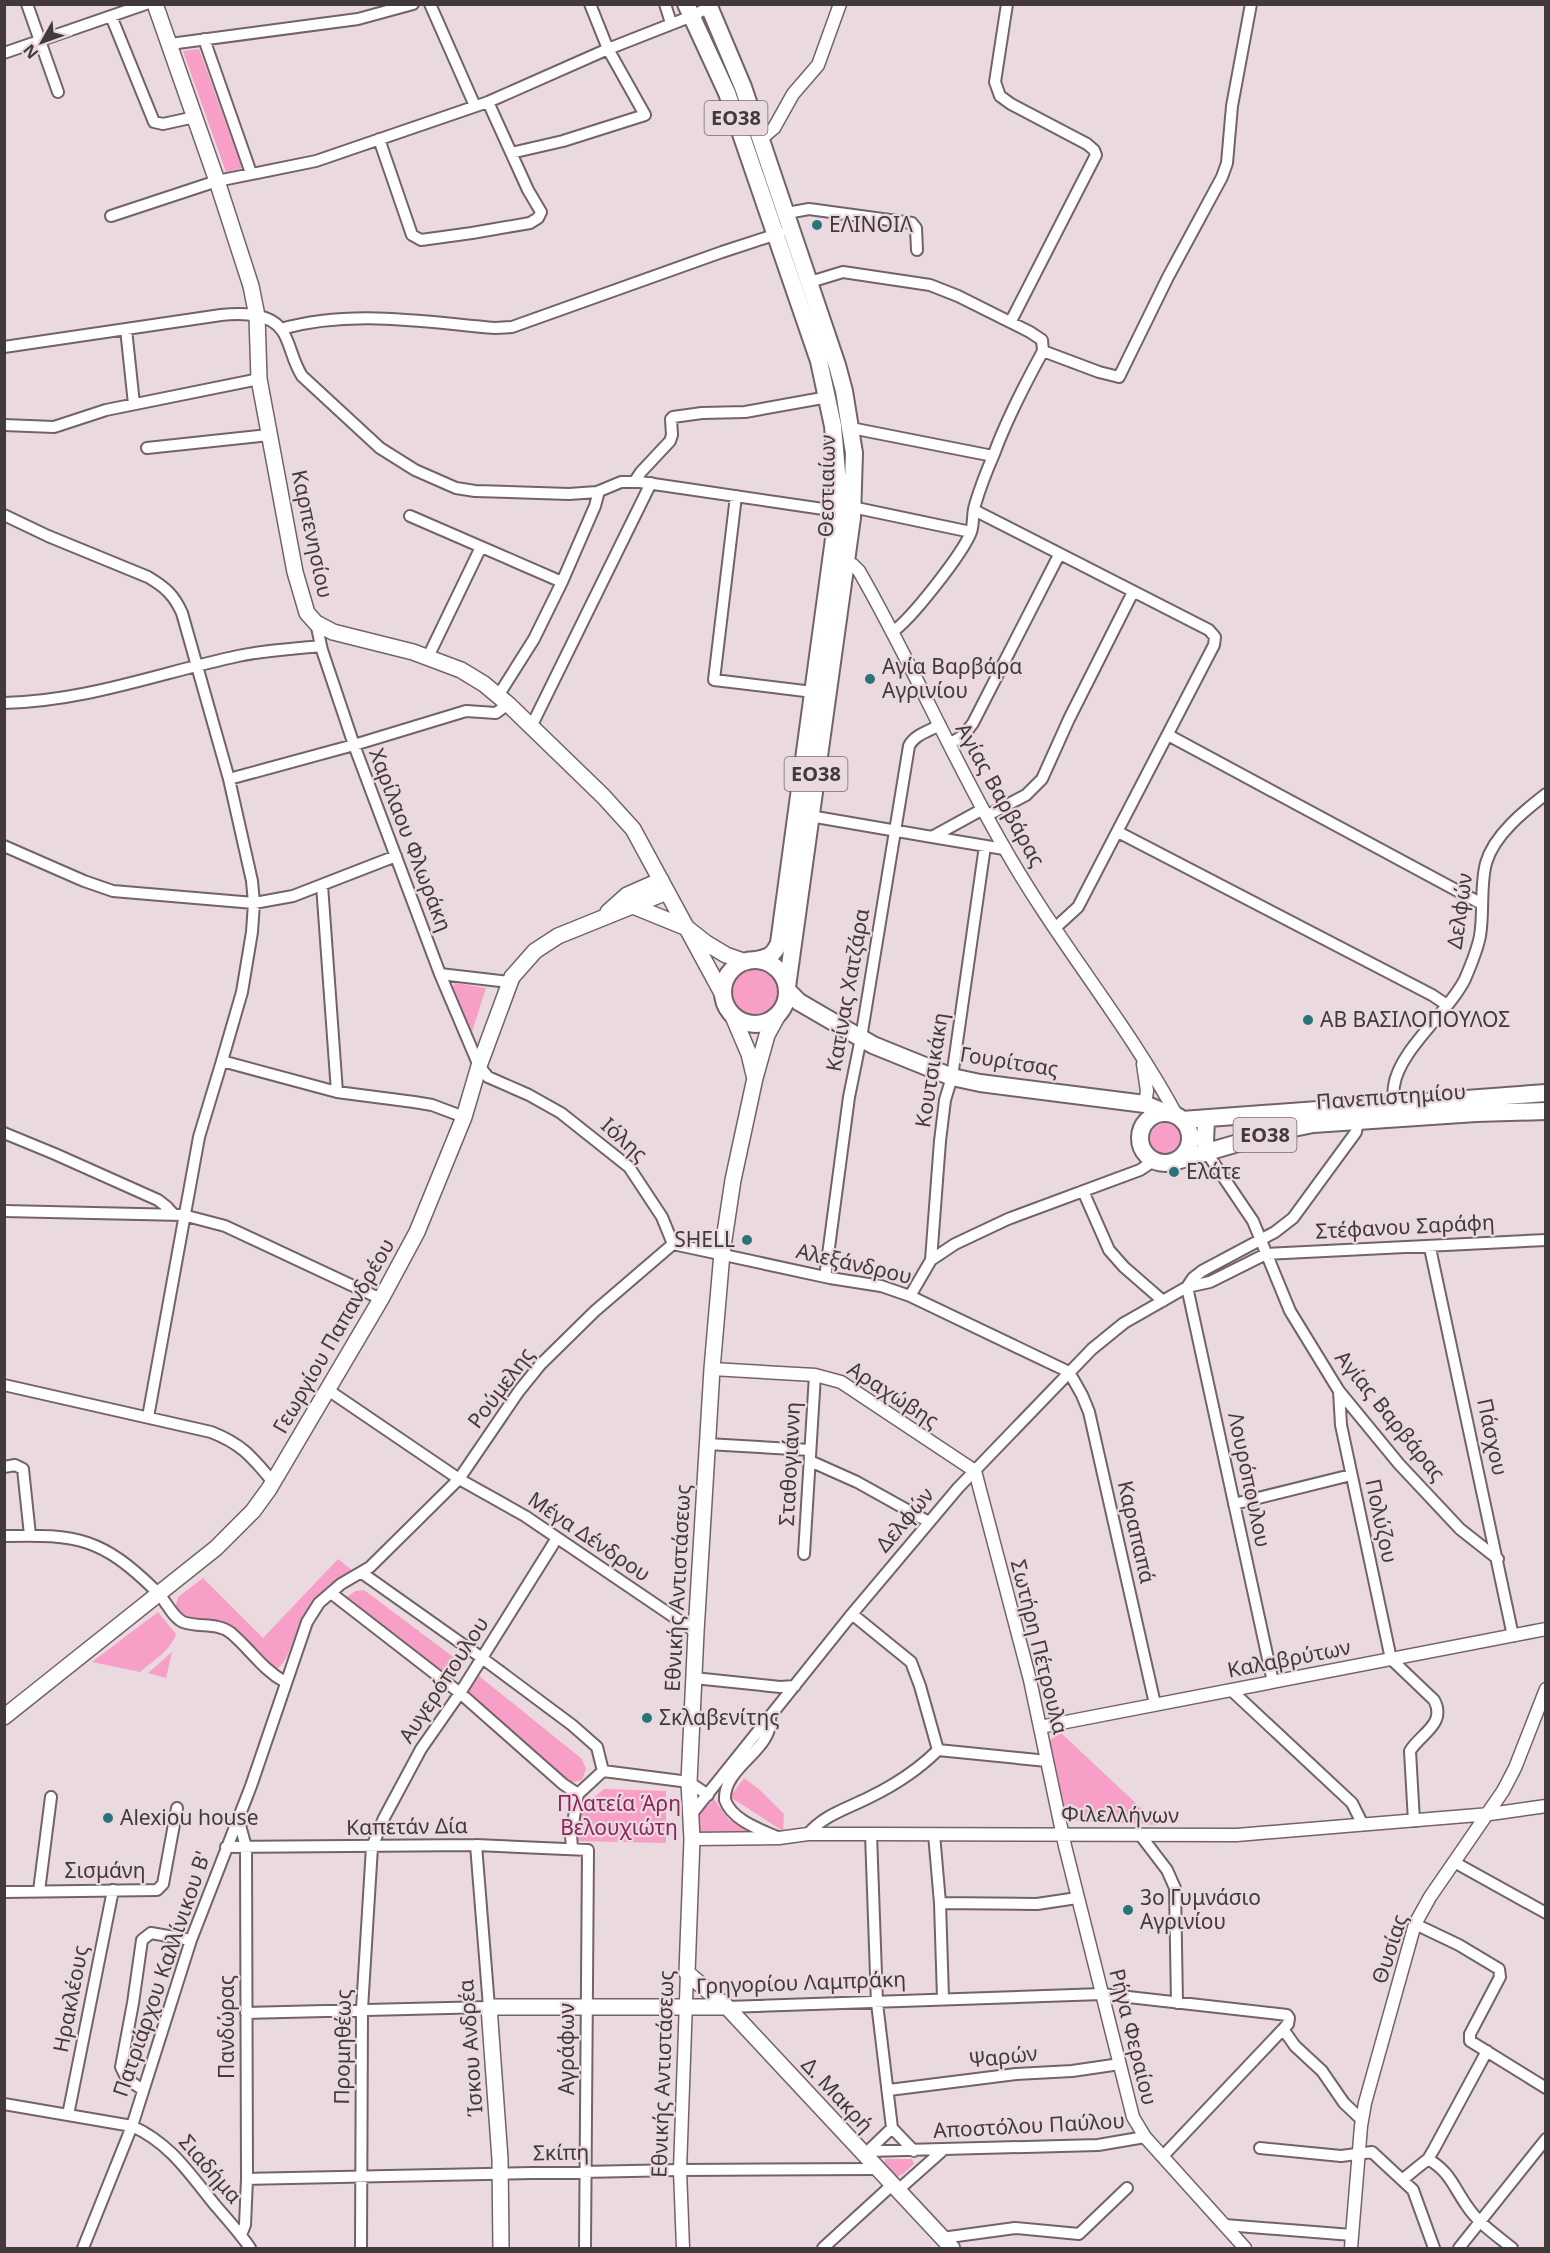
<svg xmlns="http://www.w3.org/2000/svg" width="1550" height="2253" font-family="'Noto Sans',sans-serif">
<rect width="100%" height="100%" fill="#ebd9e0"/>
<path fill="#f89fc8" d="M199 49 242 168 226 172 183 51Z
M728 993a27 27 0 1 1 54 0a27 27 0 1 1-54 0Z
M455 983 486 988 472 1032 453 986Z
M1150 1139a16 16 0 1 1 32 0a16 16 0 1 1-32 0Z
M338 1559 353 1571C331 1585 312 1599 300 1623 293 1636 290 1659 278 1668H269L228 1624C209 1621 188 1625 175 1608L178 1597 203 1578 263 1638Z
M364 1590 464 1665 452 1681 345 1599 355 1591Z
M158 1612 176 1634C171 1650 153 1661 140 1672L92 1662Z
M172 1652 166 1678 148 1673Z
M479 1676 582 1759 586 1769 582 1780 570 1783 467 1694Z
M1059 1731 1159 1825 1067 1820 1050 1741Z
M744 1778 760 1790 784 1814 783 1831 730 1797Z
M604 1789 666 1791V1843L575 1841 579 1810Z
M714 1799 728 1819 758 1836 700 1835 695 1828 697 1817Z
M885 2159H912L914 2164 903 2174 896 2177 884 2164Z"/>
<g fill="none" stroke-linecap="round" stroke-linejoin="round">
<defs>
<path id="minor" d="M27 4 58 92
M430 4 475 106
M665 4 671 23
M1007 4 995 82 1000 96 1011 104 1087 144 1094 150 1096 155 1011 321
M111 16 154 122 163 124 195 117
M204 39 251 173
M170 44 358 19 413 4
M4 53 146 4
M379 139 412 235 421 240 472 233 530 223 538 218 541 212 528 190 488 102
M511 153 563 141 645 115 608 49 590 4
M787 213 809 209 912 223 916 228 917 250
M111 216 217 181 316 161 488 102 608 49 692 16 709 7
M810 282 843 272 930 285 958 296 1030 332 1042 340 1043 351C1025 384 1007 418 994 454 987 470 980 488 975 505 972 514 974 523 971 532 963 553 910 621 892 632
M126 329 134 404
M281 329C351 309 424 322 495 328L512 327 722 252 780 233
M4 347 221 315C241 313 271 312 283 332 291 345 292 360 302 376L380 448 415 470 456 488 475 491 569 494 597 492 621 482H640L837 511
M1043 351 1099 372 1119 377 1168 277 1222 177 1227 163 1232 106 1251 4
M4 425 54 427 106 410 259 379
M851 428 993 456
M147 448 269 435
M635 481 641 472 670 441 672 435 671 419 673 417 702 413 745 412 828 397
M736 496 714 680 813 692
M852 507 971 532
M974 510 1209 630 1215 637 1214 645 1078 907 1055 928
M4 515 48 536 148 577C165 587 174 595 182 613L229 779 252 881 254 903 252 932 242 992 222 1061 337 1092 414 1102 432 1105 464 1117
M410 516 562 582
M316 623 322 650 354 745 440 974 479 1066 488 1077 529 1095 561 1113 629 1167 662 1217 673 1244
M428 657 481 547
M498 696 534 639 562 582 595 506 599 491
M4 703C87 701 159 673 238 656 265 650 293 649 321 646
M531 727 651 483
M1168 735 1482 904
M949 744 964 735 973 723 1059 555
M229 779 354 745 466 711 496 713 508 704
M810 816 932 837 983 809
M986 816 1026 795 1042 779 1069 719 1133 592
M1118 832 1432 995 1447 1005
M932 837 1004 849
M4 846 84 881 113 891 254 903 293 896 396 856
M322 885 337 1092
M440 974 509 982
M1394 1104C1394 1098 1393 1091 1394 1086 1399 1050 1449 1012 1465 979 1471 965 1477 951 1480 936 1484 912 1480 886 1486 863 1494 835 1524 811 1546 794
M4 1133 55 1154 158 1200 167 1207 174 1215
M1207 1153 1253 1221 1290 1311 1339 1391 1399 1464 1460 1529 1498 1559
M1083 1191 1109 1250 1124 1267 1163 1301
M4 1211 183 1215 225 1226 381 1299
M673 1244 830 1278 881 1286 910 1296 1069 1372 1082 1395 1089 1412 1155 1704
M1430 1248 1513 1636
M931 1260 955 1244 1008 1219 1140 1170 1155 1160
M830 1278 826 1275V1270L849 1097 861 1038 909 746C914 735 929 731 940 725
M1187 1287 1273 1682
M1187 1287 1193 1278 1202 1271 1275 1232 1293 1218 1356 1132 1359 1115
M910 1296 931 1260 940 1141 945 1100 952 1077 985 846
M4 1385 211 1432C242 1444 252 1457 273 1482
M328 1390 459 1479 525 1516 696 1632
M1339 1391 1341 1425 1391 1659 1434 1700C1447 1724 1420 1734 1410 1751L1414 1821
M148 1417 199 1137 222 1061
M707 1444 810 1450
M810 1461 857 1482 929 1522
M4 1467 15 1465 23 1469 30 1535
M1234 1504 1351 1475
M4 1536C78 1534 102 1538 156 1591 165 1599 172 1617 183 1622 199 1628 217 1622 231 1633 251 1650 262 1669 285 1682
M804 1554 815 1375
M362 1573 482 1658 572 1725 597 1747 603 1771
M331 1593 460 1693 563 1784 578 1794
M852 1614 911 1662 920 1686 938 1750 1047 1761
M694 1678 780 1687 795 1686
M1231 1690 1352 1803 1363 1825
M770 1719C773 1750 723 1767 725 1800 732 1820 759 1829 777 1837
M690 1816 852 1614 958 1488 1092 1349 1124 1323 1187 1287 1210 1282 1266 1254 1546 1240
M238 1818 246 1847 247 2179 245 2225 241 2235
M808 1834C824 1815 846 1809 868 1798 893 1786 918 1770 938 1750
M934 1834 940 1903 943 1998
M1141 1836 1167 1870 1175 1888 1177 2003
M226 1847 476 1845 588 1850 585 2248
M572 1848 571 1835 578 1794 603 1771 689 1782 708 1795
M1454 1862 1546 1913
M39 1891 51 1797
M4 1892 157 1890 163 1884 177 1808
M940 1903 1037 1904 1077 1898
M1415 1924 1459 1945 1499 1969 1500 1977 1470 2034V2041L1546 2088
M727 2007 1102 1994 1287 2015 1289 2018 1288 2024 1163 2156
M246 2013 489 2007 476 1845
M1283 2029 1295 2046 1322 2071 1344 2103 1362 2120
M143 2090 127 2079 121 2067 133 2003 142 1940 151 1933 191 1940
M889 2090 1016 2074 1072 2071 1120 2064
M4 2104 132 2126C171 2144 189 2173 215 2205 227 2219 240 2233 250 2248
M68 2115 113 1890
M892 2128 914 2151
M1260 2148 1341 2156 1372 2152 1413 2190 1434 2248
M868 2151 1098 2145 1145 2137
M864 2155 892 2128 877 2003 871 1834
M1428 2159C1450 2172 1453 2186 1467 2206 1478 2223 1496 2235 1512 2248
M247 2179 680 2170 877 2169
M1402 2180 1428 2159 1434 2149 1487 2051
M897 2191 942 2151
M1225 2225 1352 2235
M942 2238 1015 2228 1079 2234 1127 2188
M83 2248 132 2126 191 1940 251 1786 307 1622 319 1603 341 1584 370 1567 459 1479 519 1391 540 1365 595 1311 673 1244
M361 2248 362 2009 372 1847 384 1818 421 1749 460 1693 557 1538
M823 2248 892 2185
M1459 2248 1546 2139"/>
<path id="tertiary" d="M762 138 774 128 793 94 818 65 840 4
M839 561 853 565 859 571C911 661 952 758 1005 849 1057 941 1127 1023 1177 1116
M1143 1064 1147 1091 1145 1104
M712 1369 815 1375 841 1382 975 1471 1030 1680 1065 1846 1133 2117 1145 2137 1245 2248
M1040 1727 1546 1629
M692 1839 779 1838 808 1834H871L1237 1835 1490 1814 1546 1806
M683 2248 680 2170 687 1973
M1351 2248 1361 2126 1365 2103 1415 1924 1430 1897 1503 1791 1515 1768 1546 1689"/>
<path id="secondary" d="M155 4 217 181 251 286 257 316 259 379 295 572 307 613 316 623 333 632 413 652 461 670 484 684 508 704 603 796 633 829 723 995
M633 906 687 928 706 943 726 955 746 962
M608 912 627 895 661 880
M732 1014 749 1054 754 1075
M778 1015 767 1035 755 1078 733 1180 722 1253 712 1369 696 1632 689 1782 692 1839 687 1973 727 2007 952 2248
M4 1717 216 1548 253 1511 269 1489 381 1299 417 1232 464 1117 479 1066 512 977 535 951 558 936 667 892
M501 2248 500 2159 489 2007H727"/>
<path id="primary" d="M686 4 727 93 819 361 833 426 838 484 836 524 779 943C774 955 768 958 756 960
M708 4 743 87 837 365 844 391 854 453 852 518 787 987
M723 992a32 32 0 1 1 64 0a32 32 0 1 1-64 0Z
M787 990 799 1002 873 1045 952 1077 980 1083 1145 1104 1166 1113
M1140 1138a25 25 0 1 1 50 0a25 25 0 1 1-50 0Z
M1206 1119 1205 1142 1207 1153
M1182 1120 1546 1093
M1173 1162 1279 1131 1313 1124 1476 1113 1546 1111"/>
</defs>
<use href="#minor" stroke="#726369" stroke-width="14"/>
<use href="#tertiary" stroke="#726369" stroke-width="15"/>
<use href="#secondary" stroke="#726369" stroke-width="18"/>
<use href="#primary" stroke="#726369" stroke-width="20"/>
<use href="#minor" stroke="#fff" stroke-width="10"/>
<use href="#tertiary" stroke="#fff" stroke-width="12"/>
<use href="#secondary" stroke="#fff" stroke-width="15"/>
<use href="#primary" stroke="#fff" stroke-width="16"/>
</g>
<g fill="#2a7479" stroke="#ebd9e0" stroke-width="2">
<circle cx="817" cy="225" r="6"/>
<circle cx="870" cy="679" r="6"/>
<circle cx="1308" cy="1020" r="6"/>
<circle cx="1174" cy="1172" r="6"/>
<circle cx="747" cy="1240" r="6"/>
<circle cx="647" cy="1718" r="6"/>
<circle cx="108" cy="1818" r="6"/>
<circle cx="1128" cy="1910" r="6"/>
</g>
<g text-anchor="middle" stroke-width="4.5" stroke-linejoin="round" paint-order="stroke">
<g fill="#ebd9e0" stroke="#74696d" stroke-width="1.5">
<rect x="704.5" y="101" width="63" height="34" rx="4.5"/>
<rect x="784.5" y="757" width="63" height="34" rx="4.5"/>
<rect x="1233.5" y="1118" width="63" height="34" rx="4.5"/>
</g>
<g font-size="20" font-weight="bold" fill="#41393c">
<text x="736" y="125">ΕΟ38</text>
<text x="816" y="781">ΕΟ38</text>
<text x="1265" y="1142">ΕΟ38</text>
</g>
<g font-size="21" fill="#41393c" stroke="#ebd9e0" text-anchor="start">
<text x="829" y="232">ΕΛΙΝΟΙΛ</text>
<text x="882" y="674">Αγία Βαρβάρα<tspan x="882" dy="24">Αγρινίου</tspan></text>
<text x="1320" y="1027">ΑΒ ΒΑΣΙΛΟΠΟΥΛΟΣ</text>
<text x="1186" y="1179">Ελάτε</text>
<text x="735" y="1247" text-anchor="end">SHELL</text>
<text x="659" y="1725">Σκλαβενίτης</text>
<text x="120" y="1825">Alexiou house</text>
<text x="1140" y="1905">3ο Γυμνάσιο<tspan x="1140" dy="24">Αγρινίου</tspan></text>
</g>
<g font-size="21" fill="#41393c" stroke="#ebd9e0">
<text transform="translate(827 486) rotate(-89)" y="7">Θεστιαίων</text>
<text transform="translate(312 534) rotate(78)" y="7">Καρπενησίου</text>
<text transform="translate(1000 795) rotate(61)" y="7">Αγίας Βαρβάρας</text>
<text transform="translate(410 840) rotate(69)" y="7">Χαρίλαου Φλωράκη</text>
<text transform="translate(1460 911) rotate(-82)" y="7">Δελφών</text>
<text transform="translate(848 990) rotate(-80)" y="7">Κατίνας Χατζάρα</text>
<text transform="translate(1009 1062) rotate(9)" y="7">Γουρίτσας</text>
<text transform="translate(932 1070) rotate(-81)" y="7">Κουτσικάκη</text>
<text transform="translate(1391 1097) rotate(-4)" y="7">Πανεπιστημίου</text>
<text transform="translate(624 1140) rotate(42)" y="7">Ιόλης</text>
<text transform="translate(1405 1227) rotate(-3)" y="7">Στέφανου Σαράφη</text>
<text transform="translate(854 1264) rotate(13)" y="7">Αλεξάνδρου</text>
<text transform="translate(334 1336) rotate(-60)" y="7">Γεωργίου Παπανδρέου</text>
<text transform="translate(501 1388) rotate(-53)" y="7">Ρούμελης</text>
<text transform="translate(893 1395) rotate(33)" y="7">Αραχώβης</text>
<text transform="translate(1390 1416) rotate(51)" y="7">Αγίας Βαρβάρας</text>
<text transform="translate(1492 1437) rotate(78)" y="7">Πάσχου</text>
<text transform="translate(790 1464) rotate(-87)" y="7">Σταθογιάννη</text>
<text transform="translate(1249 1480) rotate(78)" y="7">Λουρόπουλου</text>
<text transform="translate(905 1520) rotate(-50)" y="7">Δελφών</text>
<text transform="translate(1381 1521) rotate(78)" y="7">Πολύζου</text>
<text transform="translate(1136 1532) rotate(77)" y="7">Καραπαπά</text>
<text transform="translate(589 1537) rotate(34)" y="7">Μέγα Δένδρου</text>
<text transform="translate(678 1588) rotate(-87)" y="7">Εθνικής Αντιστάσεως</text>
<text transform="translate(1039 1647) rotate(76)" y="7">Σωτήρη Πέτρουλα</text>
<text transform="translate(1289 1659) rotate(-11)" y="7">Καλαβρύτων</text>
<text transform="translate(444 1680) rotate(-57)" y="7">Αυγερόπουλου</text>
<text transform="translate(1120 1815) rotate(1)" y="7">Φιλελλήνων</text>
<text transform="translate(407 1827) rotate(-1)" y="7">Καπετάν Δία</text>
<text x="105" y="1878">Σισμάνη</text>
<text transform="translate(1390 1949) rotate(-72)" y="7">Θυσίας</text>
<text transform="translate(162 1974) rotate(-71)" y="7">Πατριάρχου Καλλίνικου B'</text>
<text transform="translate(801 1983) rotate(-2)" y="7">Γρηγορίου Λαμπράκη</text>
<text transform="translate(71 1999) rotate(-79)" y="7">Ηρακλέους</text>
<text transform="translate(227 2027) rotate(-90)" y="7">Πανδώρας</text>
<text transform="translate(1133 2037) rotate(76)" y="7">Ρήγα Φεραίου</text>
<text transform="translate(343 2047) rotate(-89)" y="7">Προμηθέως</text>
<text transform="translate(471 2048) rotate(-94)" y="7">Ίσκου Ανδρέα</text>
<text transform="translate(567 2049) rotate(-90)" y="7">Αγράφων</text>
<text transform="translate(1003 2057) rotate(-6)" y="7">Ψαρών</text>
<text transform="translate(663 2074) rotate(-88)" y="7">Εθνικής Αντιστάσεως</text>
<text transform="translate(837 2095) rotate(47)" y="7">Δ. Μακρή</text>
<text transform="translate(1029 2126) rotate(-3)" y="7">Αποστόλου Παύλου</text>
<text transform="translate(561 2153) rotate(-1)" y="7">Σκίπη</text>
<text transform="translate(210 2169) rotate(49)" y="7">Σιαδήμα</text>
</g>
<g font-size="21" fill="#8c245d" stroke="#ebd9e0">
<text x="619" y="1811">Πλατεία Άρη<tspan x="619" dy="24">Βελουχιώτη</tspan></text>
</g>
</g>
<rect width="1550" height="2253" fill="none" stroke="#41393c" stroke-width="12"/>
<g transform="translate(42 42) rotate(230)" stroke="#ebd9e0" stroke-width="4.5" paint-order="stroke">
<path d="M0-4.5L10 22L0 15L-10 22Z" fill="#41393c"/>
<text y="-9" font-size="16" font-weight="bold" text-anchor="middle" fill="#41393c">N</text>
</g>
</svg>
